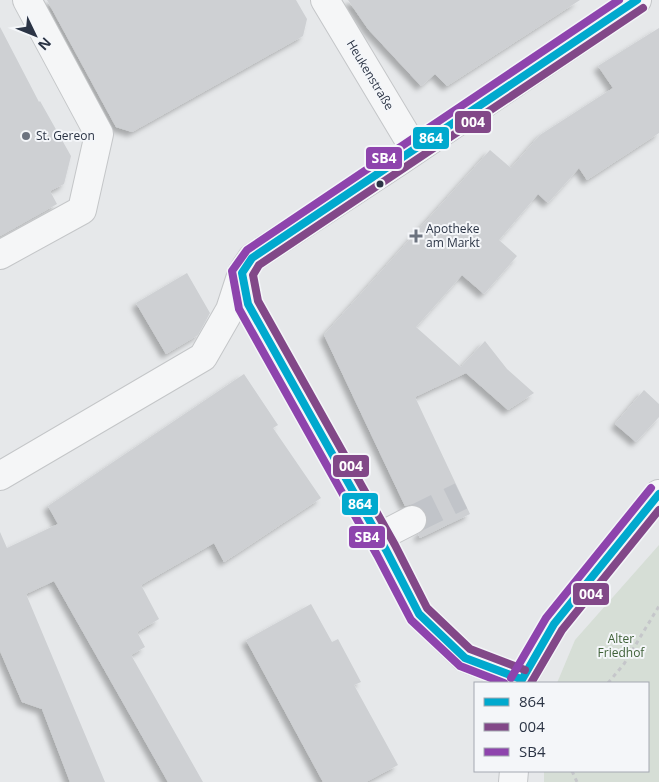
<svg xmlns="http://www.w3.org/2000/svg" width="659" height="782" font-family="'Open Sans',sans-serif">
<defs>
<filter id="shadow"><feDropShadow dx="-4.5" dy="4.5" stdDeviation="2.5" flood-color="#0004"/></filter>
</defs>
<rect width="100%" height="100%" fill="#e6e8ea"/>
<path fill="#d6ded6" d="M659 545V782H544V771H648V683H557L575 640Z"/>
<path fill="#ced0d3" filter="url(#shadow)" d="M47 0H296L307 19 303 36 132 132 116 127Z
M348 0H580L447 86 435 74 421 86 368 29Z
M0 27 39 102 40 101 71 156 64 184 50 191 57 204 0 236Z
M659 28V133L587 180 579 168 548 203 538 194 499 240 517 256 484 294 462 275 416 327 461 367 485 341 507 369 534 393 508 410 466 373 415 397 470 514 420 538 418 534 425 529 428 521 426 513 420 507 413 504 405 506 324 335 490 150 511 168 540 135 613 88 598 66Z
M187 273 210 313 198 335 166 354 136 303Z
M244 374 278 425 273 428 321 498 224 562 214 543 141 585 159 619 137 632 145 647 131 655 203 782H168L54 581 26 594 105 782H70L42 709 22 702 0 651V532L7 548 58 524 48 506Z
M644 390 659 404V417L636 442 615 424Z
M311 604 332 642 338 639 361 682 354 685 398 765 366 782H323L246 640Z"/>
<g fill="none" stroke-linecap="round" stroke-linejoin="round">
<path stroke="#c1c4c9" stroke-width="28" stroke-dasharray="28 14" stroke-linecap="butt" d="M412 520 461 496"/>
<defs>
<path id="minor" d="M325 0 415 150
M0 255 82 210 99 134 27 0
M242 274 248 304 386 550 419 614 465 658 521 679
M0 476 203 357 230 310 242 273 252 258 401 160 637 0
M379 537 412 520
M520 683 554 624 659 494
M513 782 514 771"/>
</defs>
<use href="#minor" stroke="#c4c6c8" stroke-width="30"/>
<path stroke="#c5c6ca" stroke-width="3" stroke-dasharray="4 4" stroke-linecap="butt" d="M608 683 624 664 659 606
M572 771 577 782"/>
<use href="#minor" stroke="#f5f6f7" stroke-width="28"/>
<defs>
<path id="bus-1" d="M521 679 465 658 419 614 386 550 248 304 242 273 252 258 637 0
M520 683 554 624 659 494"/>
<path id="bus-2" d="M525 670 470 649 427 608 395 545 258 301 253 275 259 265 643 8
M531 683 562 630 659 510"/>
<path id="bus-3" d="M511 678 546 618 651 488
M504 683 460 666 411 620 377 555 239 309 232 271 247 250 619 0"/>
</defs>
<use href="#bus-1" stroke="#f4f6f9" stroke-width="11"/>
<use href="#bus-2" stroke="#f4f6f9" stroke-width="11"/>
<use href="#bus-3" stroke="#f4f6f9" stroke-width="11"/>
<use href="#bus-1" stroke="#00a9ce" stroke-width="8"/>
<use href="#bus-2" stroke="#824888" stroke-width="8"/>
<use href="#bus-3" stroke="#8e44ad" stroke-width="8"/>
</g>
<g fill="#6c737f" stroke="#f4f6f9" stroke-width="2">
<circle cx="26" cy="136" r="5"/>
<path d="M413.5 228.5h5v5h5v5h-5v5h-5v-5h-5v-5h5z"/>
</g>
<circle fill="#2b3445" stroke="#f4f6f9" stroke-width="2" cx="380" cy="184" r="4.5"/>
<g text-anchor="middle" stroke-width="4" stroke-linejoin="round" paint-order="stroke">
<g font-size="12" fill="#2b3445" stroke="#f4f6f9">
<text transform="translate(370 75) rotate(59)" y="4">Heukenstraße</text>
</g>
<g font-size="12" fill="#2b3445" stroke="#f4f6f9" text-anchor="start">
<text x="36" y="140">St. Gereon</text>
<text x="426" y="233">Apotheke<tspan x="426" dy="14">am Markt</tspan></text>
</g>
<g font-size="12" fill="#3f6138" stroke="#f4f6f9">
<text x="621" y="643">Alter<tspan x="621" dy="14">Friedhof</tspan></text>
</g>
</g>
<g stroke="#f4f6f9" stroke-width="2">
<rect x="454" y="110" width="38" height="24" rx="5" fill="#824888"/>
<rect x="412" y="126" width="38" height="24" rx="5" fill="#00a9ce"/>
<rect x="365" y="146" width="38" height="24" rx="5" fill="#8e44ad"/>
<rect x="332" y="454" width="38" height="24" rx="5" fill="#824888"/>
<rect x="341" y="492" width="38" height="24" rx="5" fill="#00a9ce"/>
<rect x="348" y="525" width="38" height="24" rx="5" fill="#8e44ad"/>
<rect x="572" y="582" width="38" height="24" rx="5" fill="#824888"/>
</g>
<g font-size="14" text-anchor="middle" font-weight="bold" fill="#fff">
<text x="473" y="127">004</text>
<text x="431" y="143">864</text>
<text x="384" y="163">SB4</text>
<text x="351" y="471">004</text>
<text x="360" y="509">864</text>
<text x="367" y="542">SB4</text>
<text x="591" y="599">004</text>
</g>
<rect x="474" y="682" width="175" height="90" fill="#f4f6f9" stroke="#a4a8b1"/>
<rect x="484" y="698" width="25" height="8" fill="#00a9ce" stroke="#a4a8b1"/>
<text x="519" y="707" font-size="15" fill="#2b3445">864</text>
<rect x="484" y="723" width="25" height="8" fill="#824888" stroke="#a4a8b1"/>
<text x="519" y="732" font-size="15" fill="#2b3445">004</text>
<rect x="484" y="748" width="25" height="8" fill="#8e44ad" stroke="#a4a8b1"/>
<text x="519" y="757" font-size="15" fill="#2b3445">SB4</text>
<g transform="translate(35 35) rotate(133)" stroke="#f4f6f9" stroke-width="4" paint-order="stroke">
<path d="M0-4L9 19L0 12L-9 19Z" fill="#2b3445"/>
<text y="-8" font-size="14" font-weight="bold" text-anchor="middle" fill="#2b3445">N</text>
</g>
</svg>
